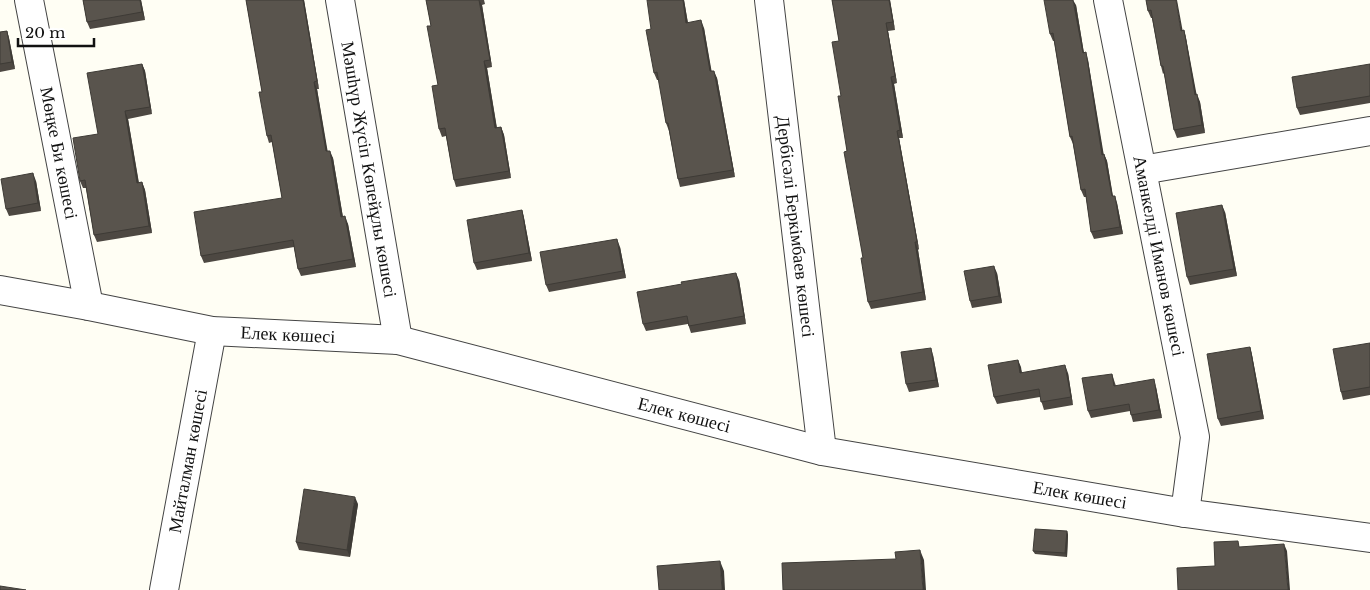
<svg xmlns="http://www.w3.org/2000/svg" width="1370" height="590" font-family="'Libre Baskerville',serif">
<rect width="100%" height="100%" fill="#fffef4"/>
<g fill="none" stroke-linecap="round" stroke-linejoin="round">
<defs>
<g id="minor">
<path id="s1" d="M29 0 89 306"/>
<path id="s2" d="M340 0 398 340"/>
<path id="s3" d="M769 0 822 451"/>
<path id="s4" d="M1108 0 1195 437 1185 513"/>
<path d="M1142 170 1370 131"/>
<path id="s5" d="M0 290 89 306 212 331 398 340 822 451 1185 513 1370 538"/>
<path id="s6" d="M164 590 212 331"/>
</g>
</defs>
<use href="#minor" stroke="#444" stroke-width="30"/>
<use href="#minor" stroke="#fff" stroke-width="28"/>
</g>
<path fill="#4d4842" d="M83 0H141L145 20 90 29 87 22Z
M246 0H304L319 89H317L327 151 333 158 343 217 348 224 356 267 301 276 298 269 294 247 204 263 201 256 282 198 272 142 269 143 267 136 262 92Z
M426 0H484L485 4 482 5 492 67 487 68 497 128 501 127 504 135 511 178 456 187 454 180 446 136 442 137 439 129 438 85 431 26Z
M684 0 688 23 704 28 711 71 717 78 735 177 680 187 678 179 669 131 666 123 659 80H657L654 73 651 29Z
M832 0H890L895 30 888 31 897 83 894 84 903 138H899L919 249 918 250 926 300 871 309 868 302 863 258 847 151 841 96 839 41Z
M1146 0 1183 31 1184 30 1186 38 1196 95 1200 102 1205 133 1177 138 1174 130 1164 73 1163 74 1161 66 1152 18H1151L1148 11Z
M1076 5 1084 53 1088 60 1103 154H1104L1107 161 1113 196 1117 203 1123 234 1094 239 1091 232 1086 197H1084L1081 190 1073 144 1070 137 1054 41H1053L1050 34Z
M7 31 9 38 15 69 0 72V32Z
M142 64 145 71 152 114 128 119 139 183 142 182 145 190 152 233 97 242 94 235 86 188H83L80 181Z
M1370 64V103L1300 115 1297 108Z
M36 181 41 211 9 216 6 209Z
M522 210 524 218 532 261 477 270 474 263Z
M1225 212 1237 276 1190 285 1187 277Z
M620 247 626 278 549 292 546 285Z
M997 273 1002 303 972 308 970 301Z
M739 280 746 324 691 333 688 324 646 331 643 324Z
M1370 343V395L1343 400 1341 392Z
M1250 347 1252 355 1264 419 1221 426 1218 419Z
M933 355 939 387 909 392 906 384Z
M1018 360 1022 373H1068L1073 405 1044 410 1040 397 997 404 994 397Z
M1112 374 1116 386 1156 387 1162 418 1133 422 1130 411 1091 418 1088 411Z
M358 504 350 557 299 550 296 542Z
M1067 531 1068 535 1067 557 1035 554 1033 551Z"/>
<path fill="#3e3b36" d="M140 0H141L145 20 142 12Z
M303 0H304L319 89 317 81Z
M479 0 482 5 492 67 490 60Z
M683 0H684L689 30 686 23Z
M889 0H890L895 30 893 22Z
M1073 0 1076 5 1085 60 1083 53Z
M1176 0H1177L1184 38 1181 31Z
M701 20 704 28 713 79 710 71Z
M886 23 888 31 897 83 895 76Z
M1184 30 1186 38 1198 102 1195 95Z
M7 31 9 38 15 69 12 62Z
M1086 52 1088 60 1105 162 1102 155Z
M484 61 487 68 498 136 495 128Z
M142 64 145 71 152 114 150 107Z
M714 71 717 78 735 177 733 170Z
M891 77 894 84 903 138 900 130Z
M314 82 317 89 329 159 326 151Z
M1197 94 1200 102 1205 133 1202 125Z
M125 111 128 119 140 191 137 183Z
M501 127 504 135 511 178 509 171Z
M897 131 899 138 919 249 917 242Z
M330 151 333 158 344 224 341 217Z
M1104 154 1107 161 1114 204 1112 196Z
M33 173 36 181 41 211 38 203Z
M142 182 145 190 152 233 149 226Z
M1115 196 1117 203 1123 234 1120 227Z
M1222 205 1225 212 1237 276 1234 269Z
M522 210 524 218 532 261 529 253Z
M345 216 348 224 356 267 353 259Z
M617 239 620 247 626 278 623 271Z
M915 242 918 250 926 300 923 292Z
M994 266 997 273 1002 303 999 296Z
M736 273 739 280 746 324 744 316Z
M1250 347 1252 355 1264 419 1261 411Z
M931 348 933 355 939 387 936 380Z
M1018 360 1021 367 1023 380 1020 373Z
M1065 365 1068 373 1073 405 1071 397Z
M1154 379 1156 387 1162 418 1159 410Z
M355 497 358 504 350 557 347 550Z
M1067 531 1068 535 1067 557 1065 553Z
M1284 544 1287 551 1290 590H1288Z
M920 550 924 560 926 590H923Z
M720 561 724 571 725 590H722Z"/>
<path fill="#59544d" stroke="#3e3b36" d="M83 0H140L142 12 87 22Z
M246 0H303L317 81 314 82 326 151H330L341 217 345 216 353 259 298 269 293 240 201 256 194 212 282 198 271 135 267 136 259 92H262Z
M426 0H479L490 60 484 61 495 128 501 127 509 171 454 180 445 128 439 129 432 86 438 85 427 26H431Z
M647 0H683L686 23 701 20 710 71H714L733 170 678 179 668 123H666L657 72 654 73 646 30 651 29Z
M832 0H889L893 22 886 23 895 76 891 77 900 130 897 131 917 242H915L923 292 868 302 861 258H863L844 152 847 151 838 96H841L832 42 839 41Z
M1044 0H1073L1083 53 1086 52 1102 155 1104 154 1112 196H1115L1120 227 1091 232 1085 189 1081 190 1072 136 1070 137 1053 33 1050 34Z
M1146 0H1176L1181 31 1184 30 1195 95 1197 94 1202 125 1174 130 1163 66H1161L1151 10 1148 11Z
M7 31 12 62 0 64V32Z
M142 64 150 107 125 111 137 183 142 182 149 226 94 235 85 180 80 181 73 138 98 134 87 73Z
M1370 64V96L1297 108 1292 77Z
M33 173 38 203 6 209 1 179Z
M1222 205 1234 269 1187 277 1176 213Z
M522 210 529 253 474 263 467 220Z
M617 239 623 271 546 285 540 252Z
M994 266 999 296 970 301 964 271Z
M736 273 744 316 689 326 687 316 643 324 637 292 682 284 681 282Z
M1370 343V387L1341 392 1333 349Z
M1250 347 1261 411 1218 419 1207 354Z
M931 348 936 380 906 384 901 352Z
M1018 360 1020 373 1065 365 1071 397 1041 402 1039 389 994 397 988 365Z
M1112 374 1114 386 1154 379 1159 410 1131 415 1129 404 1088 411 1082 378Z
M304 489 355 497 347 550 296 542Z
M1035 529 1067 531 1065 553 1033 551Z
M1238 541 1239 547 1284 544 1288 590H1178L1177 568 1215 566 1214 542Z
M920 550 923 590H783L782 563 896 559 895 552Z
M720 561 722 590H659L657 566Z
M0 586 26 590H0Z"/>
<g text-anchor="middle" stroke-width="5" stroke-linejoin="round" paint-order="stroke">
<g font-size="18" fill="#111" stroke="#fff">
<text dy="6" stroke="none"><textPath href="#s1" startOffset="156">Мөңке Би көшесі</textPath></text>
<text dy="6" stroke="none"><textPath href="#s2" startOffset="172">Мәшһүр Жүсіп Көпейұлы көшесі</textPath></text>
<text dy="6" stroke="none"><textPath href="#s3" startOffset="228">Дербісәлі Беркімбаев көшесі</textPath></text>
<text dy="6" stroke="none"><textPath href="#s4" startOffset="261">Аманкелді Иманов көшесі</textPath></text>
<text dy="6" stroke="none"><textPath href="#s5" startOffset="292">Елек көшесі</textPath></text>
<text dy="6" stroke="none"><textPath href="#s5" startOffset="698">Елек көшесі</textPath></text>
<text dy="6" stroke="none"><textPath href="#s6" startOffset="131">Майталман көшесі</textPath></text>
<text dy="6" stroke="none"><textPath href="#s5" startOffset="1102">Елек көшесі</textPath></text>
</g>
</g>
<path d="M18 38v8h76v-8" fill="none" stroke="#111111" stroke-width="2.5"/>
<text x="25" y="38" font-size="15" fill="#111111" stroke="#ffffff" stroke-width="4" paint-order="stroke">20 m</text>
</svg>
